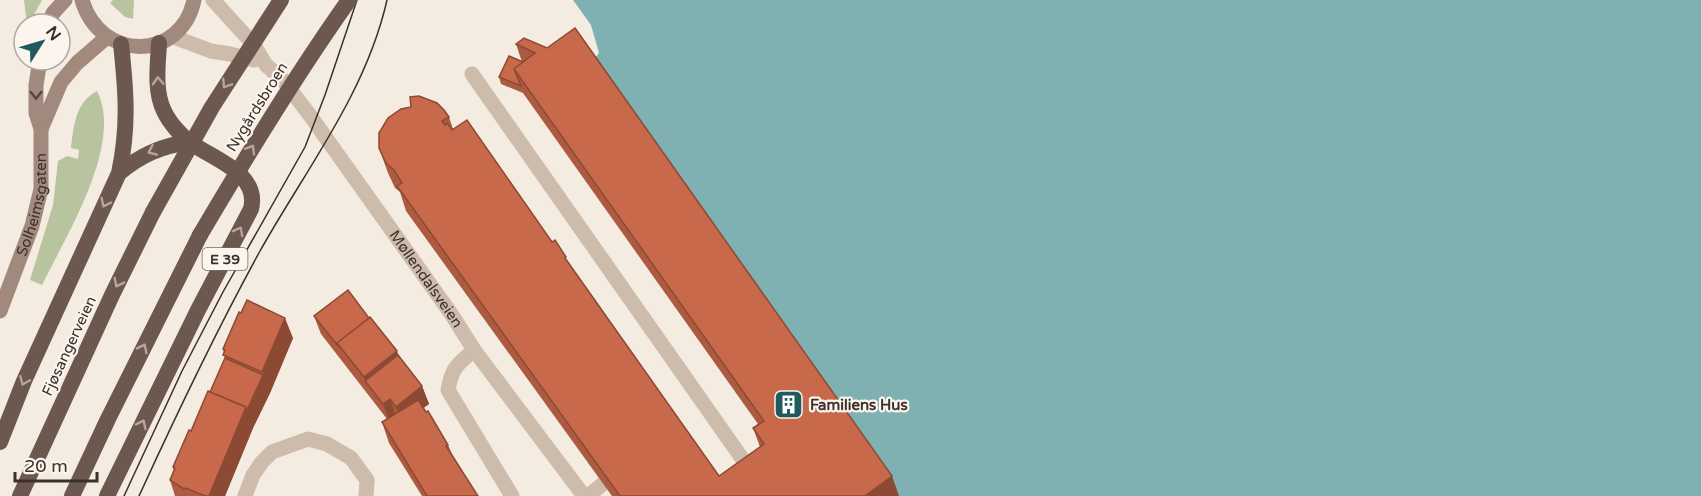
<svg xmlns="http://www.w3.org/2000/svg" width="1701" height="496" font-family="'Varela Round',sans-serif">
<rect width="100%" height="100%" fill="#f4ebe1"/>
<path fill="#b8c4a0" d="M24 0H42L29 24H27Z
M113 0H134L133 19 125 17 110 3Z
M97 91C124 144 66 236 42 285L30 280 53 205 58 161 67 156 78 159 79 150 71 148C74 125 75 103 97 91Z"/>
<path fill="#7fb0b2" d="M573 0H1701V496H898L592 62 599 53 591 25Z"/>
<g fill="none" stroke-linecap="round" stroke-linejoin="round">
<path stroke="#cdbbac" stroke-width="15" d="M472 74 753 474
M588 496 604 483"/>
<path stroke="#cdbbac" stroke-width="15" d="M474 350C457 365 452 367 448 390L512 496
M245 496 253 475 262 462 272 452 308 439 327 444 351 458 367 480 366 496"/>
<g stroke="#cdbbac" stroke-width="15">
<path id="s1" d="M213 0 254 45 266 65 282 79 309 114 452 315 474 350 584 496"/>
<path d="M171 36 211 51 230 54 254 60"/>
</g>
<g stroke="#a18a7d" stroke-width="15">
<path d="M82 0C100 62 181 62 194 0"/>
<path d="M49 24 53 13 65 0"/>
<path d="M41 129 61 82 77 63 107 37"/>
<path id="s2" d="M0 311 32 226 41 189V129L36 113V85L40 60"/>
</g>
<path stroke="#6c584f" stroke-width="16" d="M119 173C141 155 161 146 189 142
M0 442 24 381 119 173C129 127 126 90 121 44
M20 496 112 295 153 212
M72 496 108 419 200 235
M107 496 198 310 251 209C260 173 213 159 191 143 181 136 169 122 164 111 154 91 158 64 159 43"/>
<path stroke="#3b302b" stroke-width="1.5" d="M124 496 182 371 223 292 305 147 325 95 357 0
M139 496C177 413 216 331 260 251 306 169 366 93 387 0"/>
<path stroke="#6c584f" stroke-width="16" d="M153 212 212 107 281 0
M200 235C247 155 295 76 349 0"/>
</g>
<path fill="#ac5a40" d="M524 38 899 496H612L406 211 400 192 395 188 388 173 379 148 449 117 453 129 552 242 569 263 719 476 760 447 753 428 758 424 523 93 501 84 499 77 522 62 516 44Z
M314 316 369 318 422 386 429 404 423 408 448 445 453 456 478 496H422L389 443 382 422 387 419 321 334Z
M293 338 270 393 253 428 225 496H175L170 480 174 471 173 467 210 392 225 358 223 349Z"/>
<path fill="#8c4a34" d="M285 318 293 338 270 393 253 428 225 496H209L246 407 263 375 262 372Z
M397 351 405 372 365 381 364 377Z
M422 386 429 404 402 424 396 407Z
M390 399 396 416 390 422 383 404Z
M892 476 899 496H865Z"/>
<path fill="#c8694b" stroke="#8c4a34" stroke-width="1.5" d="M575 28 892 476 865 496H620L397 186 402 183 394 170 386 163 379 148V133L388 118 401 109 411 107 410 97 419 96 437 103 444 110 449 117 442 121 445 125 447 123 452 130 467 120 552 242 555 240 566 257 565 258 719 476 764 444 753 428 764 421 514 69 535 53 516 44 524 38 547 48Z
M509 56 523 62 514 69 521 86 499 77Z
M348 290 369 318 337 343 338 346 314 316Z
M247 300 285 318 262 372 223 355 225 350 223 349 239 312 241 313Z
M370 317 397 351 364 377 337 343Z
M398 355 422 386 396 407 390 399 383 404 365 381Z
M225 358 263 375 247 410 246 407 210 392Z
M208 391 246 407 209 496H205L186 488 184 489 170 480 175 468 173 467 189 430 191 431Z
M418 400 426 412 428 411 448 445 446 446 478 496H427L382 422Z"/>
<defs><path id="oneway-chevron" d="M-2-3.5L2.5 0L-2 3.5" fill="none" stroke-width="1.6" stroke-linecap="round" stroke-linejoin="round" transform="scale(1.5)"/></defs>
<g stroke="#b4a69e">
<use href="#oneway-chevron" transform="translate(158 81) rotate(-93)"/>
<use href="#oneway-chevron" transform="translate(226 84) rotate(123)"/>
<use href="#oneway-chevron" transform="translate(251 149) rotate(-59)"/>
<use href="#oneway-chevron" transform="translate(152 151) rotate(156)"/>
<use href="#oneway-chevron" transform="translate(105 203) rotate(116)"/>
<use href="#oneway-chevron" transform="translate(239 231) rotate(-62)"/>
<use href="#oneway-chevron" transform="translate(118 283) rotate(116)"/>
<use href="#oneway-chevron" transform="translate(143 348) rotate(-64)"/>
<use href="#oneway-chevron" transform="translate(24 381) rotate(113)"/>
<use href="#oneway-chevron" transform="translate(142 424) rotate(-64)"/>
</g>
<use stroke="#544640" href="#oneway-chevron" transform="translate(36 95) rotate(90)"/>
<defs>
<symbol id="building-square" viewBox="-11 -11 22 22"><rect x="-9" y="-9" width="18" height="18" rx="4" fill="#1f5a5e" stroke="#fbf5ee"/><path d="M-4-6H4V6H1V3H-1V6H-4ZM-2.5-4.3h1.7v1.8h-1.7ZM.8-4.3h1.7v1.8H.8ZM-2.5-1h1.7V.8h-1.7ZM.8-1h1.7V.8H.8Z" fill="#fff"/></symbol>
</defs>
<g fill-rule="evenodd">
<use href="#building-square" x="772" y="388" width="33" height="33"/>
</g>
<g text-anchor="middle" stroke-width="4.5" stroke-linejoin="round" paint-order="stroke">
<rect fill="#fbf5ee" stroke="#756b66" stroke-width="1.5" x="202.5" y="248" width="45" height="22" rx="4.5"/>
<g font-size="14" font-weight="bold" fill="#3b302b">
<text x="225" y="264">E 39</text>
</g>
<g font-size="15" fill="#3b302b" stroke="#fbf5ee">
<text transform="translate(257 107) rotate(-58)" y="5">Nygårdsbroen</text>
<text dy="5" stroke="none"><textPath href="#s2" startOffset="112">Solheimsgaten</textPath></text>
<text dy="5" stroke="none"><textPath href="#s1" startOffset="352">Møllendalsveien</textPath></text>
<text transform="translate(69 346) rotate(-65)" y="5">Fjøsangerveien</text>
</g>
<g font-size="15" font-weight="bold" fill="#3b302b" stroke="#fbf5ee" text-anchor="start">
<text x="810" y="410">Familiens Hus</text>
</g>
</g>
<g transform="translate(42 42) rotate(53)"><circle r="28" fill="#fbf5ee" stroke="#aea6a0" stroke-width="1.5"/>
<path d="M0-4.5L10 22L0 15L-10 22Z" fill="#1f5a5e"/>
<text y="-9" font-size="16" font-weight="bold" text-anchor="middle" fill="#3b302b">N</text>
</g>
<path d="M15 472v9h82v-9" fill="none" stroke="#3b302b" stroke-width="3"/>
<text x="24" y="472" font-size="18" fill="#3b302b" stroke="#fbf5ee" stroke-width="4.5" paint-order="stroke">20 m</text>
</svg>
